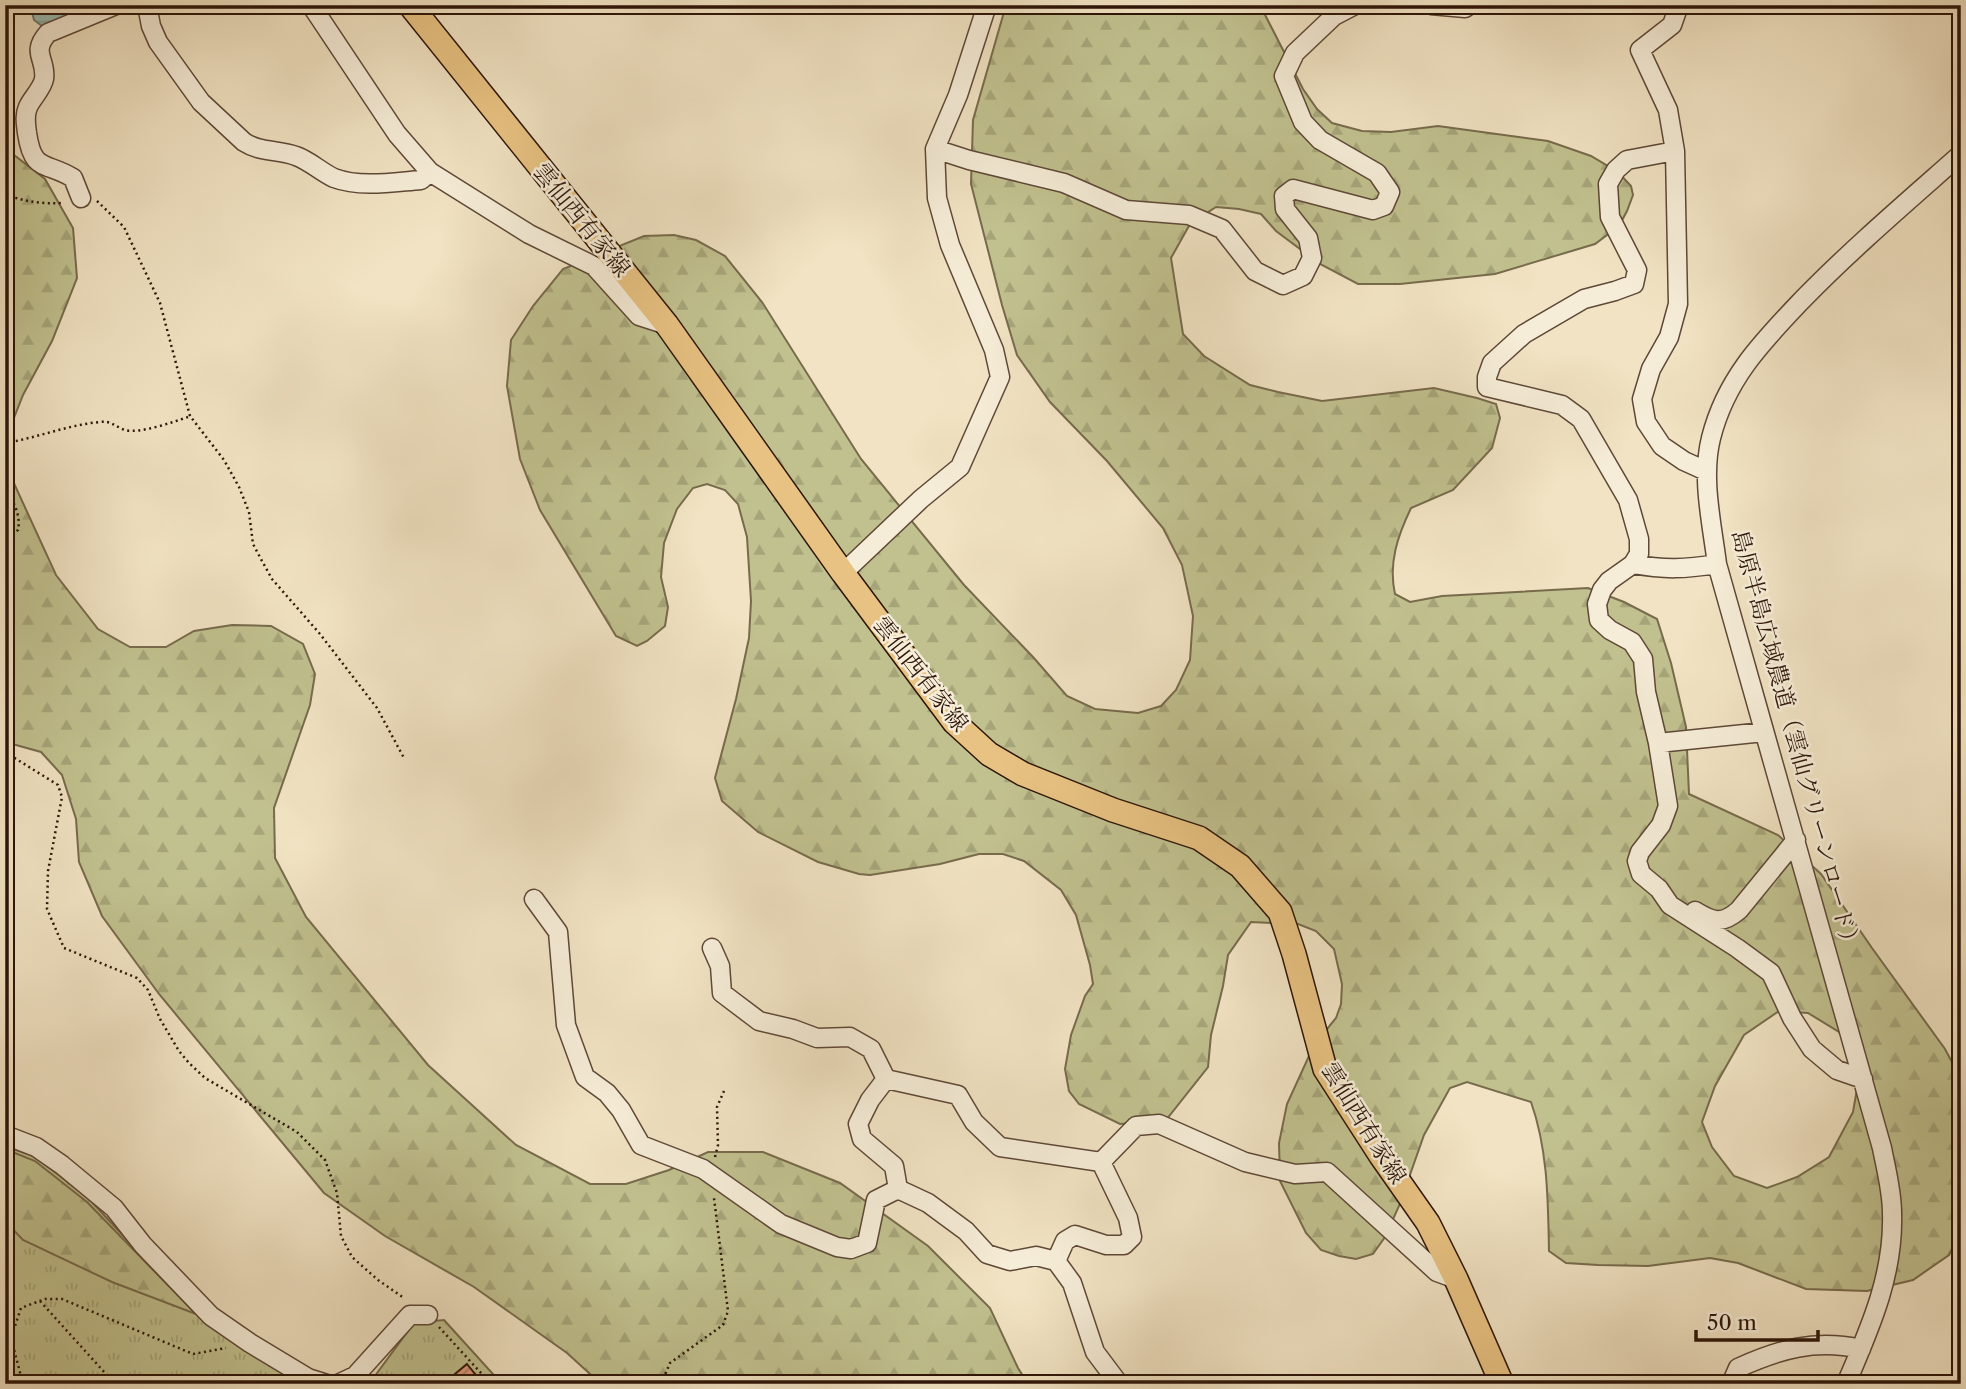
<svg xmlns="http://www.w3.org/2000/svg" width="1966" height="1389" font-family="'Libre Caslon Text','Noto Serif JP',serif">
<defs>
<pattern id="grass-tufts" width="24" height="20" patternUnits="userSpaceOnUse" patternTransform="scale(1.75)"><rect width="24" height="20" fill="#c1c18f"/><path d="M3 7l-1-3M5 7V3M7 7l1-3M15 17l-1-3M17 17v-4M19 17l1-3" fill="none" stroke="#a6a57a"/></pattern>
<pattern id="forest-firs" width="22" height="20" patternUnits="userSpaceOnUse" patternTransform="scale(1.75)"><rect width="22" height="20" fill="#c1c18f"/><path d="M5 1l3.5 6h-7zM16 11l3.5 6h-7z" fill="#a6a57a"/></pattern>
<pattern id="water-rules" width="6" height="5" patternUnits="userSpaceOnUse" patternTransform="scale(1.75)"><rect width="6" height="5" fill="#9bbeb5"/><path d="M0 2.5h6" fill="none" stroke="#86a29a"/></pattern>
<pattern id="building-hatch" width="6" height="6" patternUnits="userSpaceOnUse" patternTransform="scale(1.75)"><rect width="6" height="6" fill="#e09a7d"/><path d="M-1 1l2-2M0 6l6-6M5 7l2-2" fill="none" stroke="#b67c64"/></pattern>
</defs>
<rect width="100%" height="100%" fill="#f1e3c3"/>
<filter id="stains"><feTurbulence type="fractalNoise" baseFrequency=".00286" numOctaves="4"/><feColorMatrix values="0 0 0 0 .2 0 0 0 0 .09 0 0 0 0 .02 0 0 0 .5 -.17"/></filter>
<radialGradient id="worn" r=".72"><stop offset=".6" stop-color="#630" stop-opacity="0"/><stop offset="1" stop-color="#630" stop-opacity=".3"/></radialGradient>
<path fill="url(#grass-tufts)" stroke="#776b4c" stroke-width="2" d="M5 1146 36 1157 90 1200 144 1258 308 1384H5Z
M444 1320 502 1384H369L414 1323Z"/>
<path fill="url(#forest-firs)" stroke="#776b4c" stroke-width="2" fill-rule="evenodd" d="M1006 5H1260L1303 89 1317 109 1332 123 1362 131 1391 132 1438 126 1548 141 1591 156 1618 172 1631 186 1633 195 1627 211 1619 226 1595 244 1495 274 1400 284H1358L1320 264 1276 231 1261 214 1239 209 1216 207 1190 224 1171 258 1183 334 1204 356 1250 385 1278 392 1322 401 1434 388 1477 398 1496 404 1500 418 1492 448 1453 490 1411 508C1398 535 1388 563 1395 594L1410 602 1442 596 1588 588 1624 602 1657 619 1671 663 1686 727 1689 794 1778 835 1821 874 1872 948 1945 1049 1961 1079V1232L1949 1255 1913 1280 1867 1291 1806 1289 1738 1263 1710 1258 1648 1266 1598 1265 1566 1263 1549 1251C1548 1201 1548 1150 1531 1102L1467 1082 1450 1088 1424 1135 1399 1206 1385 1237 1373 1254 1356 1259 1339 1256 1321 1250 1306 1233 1280 1181 1279 1143 1287 1104 1314 1045 1336 1018 1341 1004 1342 984 1334 949 1316 931 1298 924 1251 922 1228 955 1223 986 1211 1035 1208 1067 1166 1120 1120 1124 1079 1104 1069 1091 1065 1069 1071 1035 1085 996 1093 984 1090 965 1076 915 1061 890 1024 861 1003 854H979L940 864 870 875 859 874 818 862 758 832 722 801 715 778 736 699 749 638 751 601 747 537 738 504 725 490 707 484 693 488 677 509 664 543 661 577 668 607 665 626 647 641 637 646 616 636 540 510 520 459 507 386 511 340 533 306 563 269 644 236 674 235 696 240 725 256 762 302 861 459 964 585 1033 657 1067 696 1095 709 1138 713 1161 706 1176 690 1190 660 1193 616 1182 565 1163 528 1107 461 1050 402 1017 355 1002 305 971 184 973 120ZM1779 1011 1808 1013 1839 1032 1861 1066 1853 1112 1829 1157 1797 1177 1767 1188 1734 1176 1712 1147 1702 1122 1715 1086 1744 1035Z
M5 148 45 179 73 228 77 278 52 341 23 395 12 423V479L56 575 98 629 130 647H166L194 631 232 625 271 626 303 644 315 674 310 705 274 808 275 858 306 917 428 1065 516 1145 590 1184H626L669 1170 708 1152H763L840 1183 928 1246 990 1308 1018 1368 1028 1384H601L567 1353 474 1287 385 1236 324 1193 159 994 102 916 79 862 76 819 62 775 41 752 5 742Z
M5 1149 35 1161 87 1202 196 1314 112 1282 23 1240 5 1221Z"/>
<path fill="url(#water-rules)" stroke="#6f7a70" stroke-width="2" d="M30 5H96L47 26H42L34 20Z"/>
<path fill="url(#building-hatch)" stroke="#2d1508" stroke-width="2" d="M467 1364 483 1384H443Z"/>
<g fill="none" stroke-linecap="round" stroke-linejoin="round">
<defs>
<path id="minor" d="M147 5 151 26 158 42 201 102 244 142C261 153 278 149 296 156 310 161 321 172 334 178 361 188 394 182 421 180L430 172
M311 5 397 134 430 172 529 234 594 266 639 316 667 325
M1431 5 1465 8 1469 5
M1679 5 1672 25 1640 50 1668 110 1675 151 1678 304 1669 337 1651 369 1642 399 1646 422 1662 446 1684 461 1706 471
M935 149 969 160 1064 183 1126 210 1189 215 1222 229 1255 271 1283 285 1303 276 1312 258 1308 238 1285 209 1284 196 1293 189 1373 210 1384 206 1390 192 1377 173 1320 140 1303 122 1284 76 1295 53 1334 16 1355 5
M1675 151 1627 160 1616 170 1608 184 1610 217 1637 270 1634 284 1615 291 1584 299 1524 334 1492 363 1487 377V387L1562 405 1581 419 1628 500 1639 539V554L1633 564 1609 581 1602 590 1597 604 1599 620 1610 630 1632 642 1643 659 1646 692 1658 743 1668 806 1661 825 1640 852 1637 861 1641 874 1659 889 1670 905 1737 948 1771 973 1792 1018 1812 1049 1837 1070 1863 1079
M81 198 73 178C45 161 33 173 27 133 26 124 24 116 28 107 32 98 42 89 44 79 47 59 30 53 48 33L116 5
M1633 564C1665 570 1685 569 1717 564
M843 573 921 499 960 467 1000 377 994 350 950 245 937 198 935 149 958 95 987 5
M1658 743 1764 732
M534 899 558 932 566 1025 585 1077 607 1093 621 1110 641 1145 703 1169 781 1224 837 1247 851 1249 867 1243 876 1200 898 1189 928 1203 966 1231 987 1254 1010 1261 1036 1256 1056 1261 1072 1283 1095 1352 1119 1384
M1695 911C1713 922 1722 925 1739 910L1796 840
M712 948 720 966 722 993 759 1021 793 1029 817 1038 850 1037 871 1049 886 1079 958 1095 974 1122 1000 1147 1101 1162 1136 1126 1159 1124 1245 1162 1295 1174 1327 1172 1437 1272 1456 1279
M886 1079 870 1100 858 1124 862 1139 894 1166 898 1189
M5 1135 36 1147 62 1165 114 1208 143 1245 211 1316 250 1343 308 1378 327 1384
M1056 1261 1065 1241 1075 1235 1106 1245H1124L1132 1237 1128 1218 1101 1162
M338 1384 355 1376 410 1315H428
M1731 1384 1738 1368C1780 1349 1815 1339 1861 1349
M1846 1384C1870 1328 1894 1275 1892 1213 1892 1191 1886 1169 1882 1148L1717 564C1712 524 1701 478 1711 438 1726 378 1763 341 1804 298 1854 247 1908 201 1961 154"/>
<path id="major" d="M410 5 667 325 843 573 954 722 989 754 1023 774 1113 810 1199 838 1240 866 1280 912 1294 954 1325 1069 1381 1156 1428 1223 1456 1279 1502 1384"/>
</defs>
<use href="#minor" stroke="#5e4837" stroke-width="21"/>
<use href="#major" stroke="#2d1508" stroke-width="26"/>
<path stroke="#2d1508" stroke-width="2.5" stroke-dasharray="2 3.5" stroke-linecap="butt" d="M5 194C24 202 43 204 63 203
M97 201 124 227 160 303 190 416 224 460 239 487 249 512 253 544 262 561 272 579 320 634 377 708 404 758
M5 443C37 438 67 425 100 422 110 420 116 427 125 430 140 434 173 422 188 417
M5 489C14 501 21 516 18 530L5 539
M5 752 58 785 62 797 48 871 47 909 64 948 137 978 148 990 160 1019 179 1051 189 1063 205 1078 297 1132 325 1160 337 1193 341 1236 352 1257 378 1280 404 1298
M715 1157 718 1145 717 1107 724 1091
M40 1301 115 1384
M439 1327 491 1384
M23 1384 11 1338 21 1308 45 1299H62L193 1354 226 1348
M661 1384 670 1363 723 1325 728 1311 714 1198"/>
<use href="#minor" stroke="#f6edd8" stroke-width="18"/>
<use href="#major" stroke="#e8c282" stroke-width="23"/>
</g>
<g text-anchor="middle" stroke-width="5" stroke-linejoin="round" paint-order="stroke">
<g font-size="23" fill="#2d1508" stroke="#f6edd8">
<text transform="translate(582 220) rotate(51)" y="8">雲仙西有家線</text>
<text transform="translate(921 674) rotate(52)" y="8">雲仙西有家線</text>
<text transform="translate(1796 741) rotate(75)" y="8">島原半島広域農道（雲仙グリーンロード）</text>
<text transform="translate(1364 1123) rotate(58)" y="8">雲仙西有家線</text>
</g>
</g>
<rect width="1966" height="1389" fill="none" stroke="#f1e3c3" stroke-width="28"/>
<rect x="7" y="7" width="1952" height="1375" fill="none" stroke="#2d1508" stroke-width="3.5"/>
<rect x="14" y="14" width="1938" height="1361" fill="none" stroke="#2d1508" stroke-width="2"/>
<path d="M1696 1330v10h122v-10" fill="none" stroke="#2d1508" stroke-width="3.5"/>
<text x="1707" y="1330" font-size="21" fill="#2d1508" stroke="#f6edd8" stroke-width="5" paint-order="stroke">50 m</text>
<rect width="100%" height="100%" filter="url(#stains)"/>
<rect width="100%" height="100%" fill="url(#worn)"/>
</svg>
